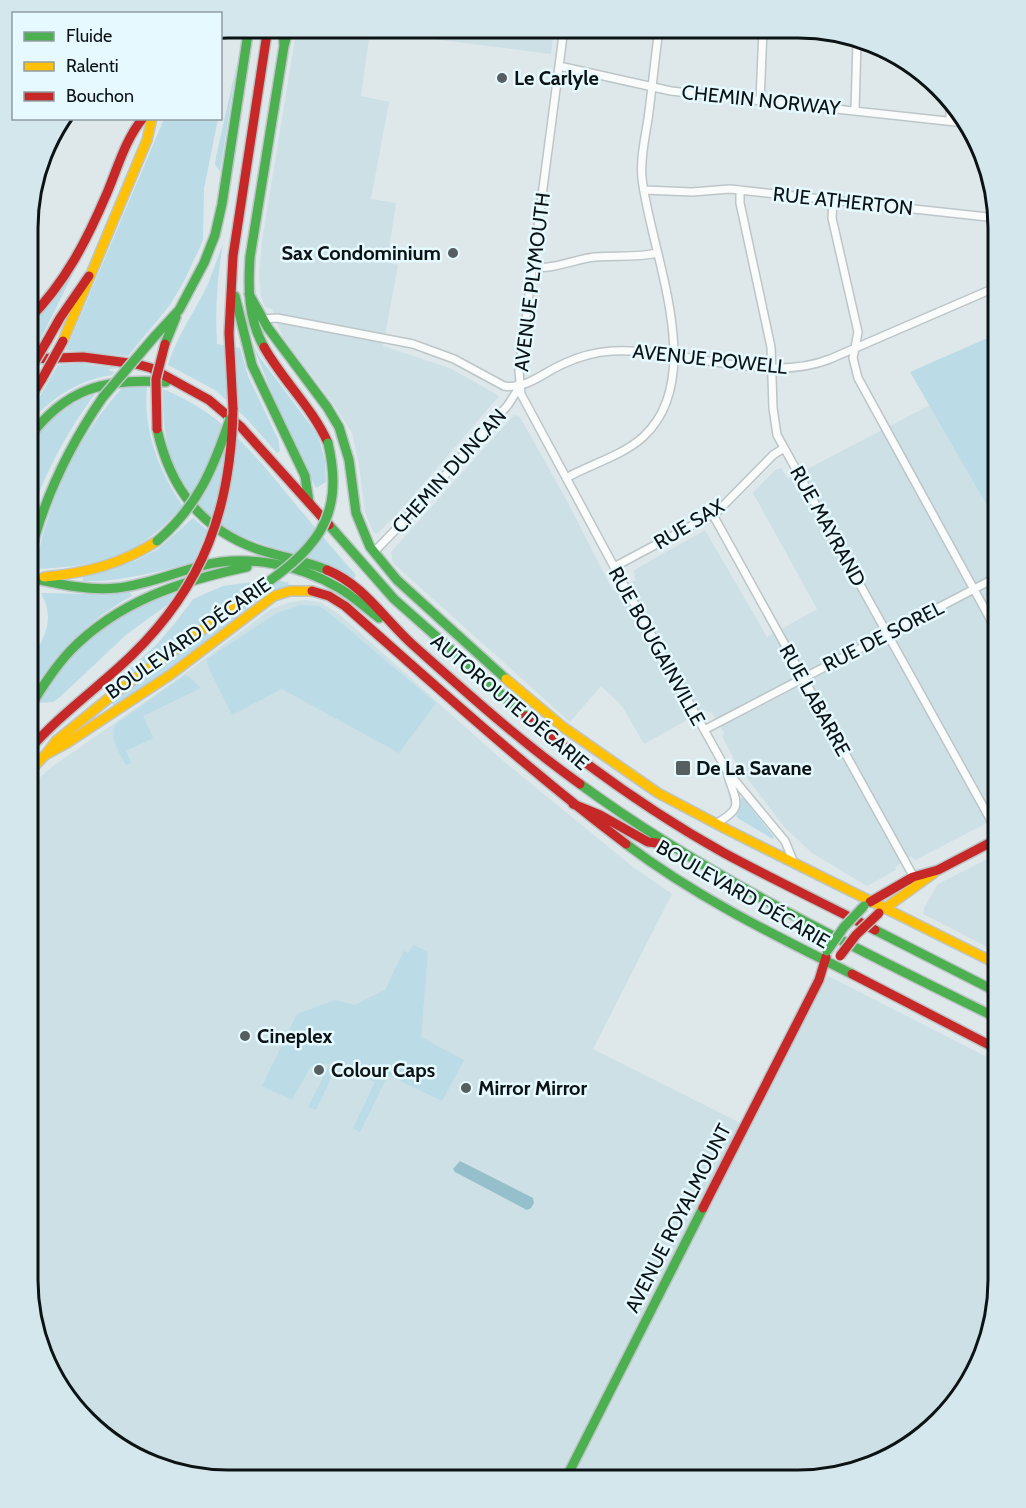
<svg xmlns="http://www.w3.org/2000/svg" width="1026" height="1508" font-family="Cabin,sans-serif">
<rect width="100%" height="100%" fill="#dee8eb"/>
<path fill="#cce0e6" d="M297 27 554 28 551 54 370 31 361 96 389 102 371 199 396 203 387 262 398 265 383 346 452 369 499 396 397 514 377 534 373 532 365 512 359 465 352 433 334 405 283 338 272 309 265 307 261 296 259 275 262 241Z
M930 405 999 526V817L915 860 911 856 895 867 896 870 867 886 812 853 785 828 737 765 722 736 724 733 713 714 705 710 644 744 622 706 601 686 570 722 393 563 391 552 514 415 520 417 567 501 613 591 635 581 634 570 705 530 767 637 817 609 753 493 775 470 781 468 788 479Z
M306 600 320 602 339 614 501 759 633 867 672 894 593 1049 748 1127 828 976 999 1063V1294L965 1392 887 1460 799 1481 202 1479 116 1447 48 1369 27 1280 28 789 49 769 183 675 271 609 291 602Z
M999 853V953L923 914 924 908 938 884Z"/>
<path fill="#bbdbe6" d="M237 63 220 172 215 164 216 157Z
M164 119H218L204 189 203 239 200 247 184 281 170 305 128 356 66 350Z
M103 214 35 350 29 351V322Z
M223 244C217 278 215 310 217 344L240 348 248 376 278 439 280 451 277 453 246 418 215 390 168 365C177 335 195 312 208 284 213 271 218 257 223 244Z
M999 333V526L910 372Z
M252 343 260 358 318 435 325 461 326 482 316 488 285 426Z
M118 360 83 364 118 368 109 369 110 371 114 372 112 375C79 379 48 400 28 425V417L58 365Z
M125 385H147C143 431 158 469 183 506 136 558 103 566 35 569 48 500 77 436 125 385Z
M163 389C221 413 249 448 288 495 310 522 333 549 356 575L354 579C331 563 307 558 282 550 263 544 243 538 226 529 216 523 206 513 198 504 167 467 163 437 163 389Z
M95 394C65 434 44 475 28 522 28 507 25 463 29 451 37 425 71 402 95 394Z
M193 518 207 530 194 562C157 572 122 582 83 581V577L135 561 158 549Z
M258 581 145 664 113 684 156 645 175 623 193 599 223 586Z
M279 581 288 582 289 586 264 596 172 668 114 706 112 703 133 686Z
M179 588 167 605 127 634 60 697 53 702 39 703 58 672 90 638 131 609Z
M129 591 132 596C87 620 57 654 28 696 28 687 26 676 29 668 40 640 58 624 41 593L86 594Z
M300 605 319 606 328 612 436 703 399 753 282 689 232 715 209 669 207 659 277 613Z
M185 675 190 678 201 688 143 716 153 738 126 751 131 763 126 765C119 752 109 739 116 724Z
M741 798H743L774 837 773 839 739 819 736 816 740 808Z
M413 945 428 952 421 1037 464 1060 442 1101 388 1075 360 1132 353 1128 375 1082 337 1065 316 1110 308 1107 330 1064 311 1066 292 1100 262 1086 297 1014 335 1000 354 1005 385 990 404 951 408 953Z"/>
<path fill="#96bfcc" d="M460 1161 533 1198 534 1203 531 1208 527 1210 455 1172 453 1169Z"/>
<g fill="none" stroke-linecap="round" stroke-linejoin="round">
<defs>
<path id="street" d="M564 28 519 371 521 394 619 576 727 771 785 841 794 863
M559 66 671 91 965 123
M760 101 763 29
M855 110 857 42
M950 121V105
M644 190 692 192 730 189 997 218
M740 190V203L771 347 773 408 777 435 999 835
M833 200 832 218 858 332 853 358 858 378 999 635
M533 267C553 270 575 259 595 257 616 255 637 258 657 253
M263 319 277 318 413 344 454 359 504 386C526 390 544 372 563 364 578 357 595 352 612 351 681 347 765 385 830 359L999 286
M566 478C591 464 622 456 643 437 709 377 650 251 642 178 640 159 645 138 648 119 652 89 655 59 659 28
M713 515 916 881
M374 552 403 522 508 405 520 386
M614 567 717 512 773 455 784 448
M704 730 999 576
M715 824C744 808 737 804 728 776"/>
<path id="fast" d="M283 27 284 46
M249 294 268 328 327 407 339 427 349 460 356 513 370 547 397 580 506 679
M235 296 252 365 305 476 309 502
M155 336 179 310 204 263 215 235 222 204 249 27
M165 344 176 317
M264 347C248 319 248 288 250 257L284 46 289 27
M157 429C170 488 201 530 260 550 282 557 305 561 327 570
M28 439C65 388 105 378 166 382
M329 525 394 599 526 716
M28 563C42 502 67 449 103 397
M31 578C59 584 88 591 117 588 146 585 173 573 201 566 247 554 299 564 339 588 353 596 366 608 379 618
M28 710C41 689 54 668 71 650 119 601 181 581 247 567
M580 784C710 879 855 948 999 1019
M626 844C696 897 774 935 852 974
M875 930 999 993
M565 1480 703 1208"/>
<path id="slow" d="M63 341 147 140 152 118
M44 577C86 573 122 564 157 541
M506 679 563 727 658 793 728 830 999 965
M47 753 56 741 115 693 254 592
M28 773 45 755 67 743 170 675 274 596 290 591H312
M884 909 934 873"/>
<path id="jam" d="M29 319C65 283 87 240 107 193 118 167 125 140 143 118
M47 341 60 318 89 276
M264 347C283 381 312 407 328 443
M29 359 83 357 136 364 151 368 209 400 241 427 329 525
M28 402 42 379
M233 409 229 333 233 256 268 27
M327 570C364 585 384 619 413 645 467 693 521 742 580 784
M312 591 329 596 345 606C437 687 528 770 626 844
M526 716C588 767 654 814 724 853 774 880 825 904 875 930
M573 804 600 815 648 842 664 844
M870 902 913 877 938 870 999 838
M852 974 999 1050
M703 1208 819 980 826 957"/>
</defs>
<use href="#street" stroke="#bdc5c7" stroke-width="10"/>
<use href="#fast" stroke="#bdc5c7" stroke-width="12"/>
<use href="#slow" stroke="#bdc5c7" stroke-width="12"/>
<use href="#jam" stroke="#bdc5c7" stroke-width="12"/>
<use href="#street" stroke="#fafcfc" stroke-width="7"/>
<use href="#fast" stroke="#4caf50" stroke-width="9"/>
<use href="#slow" stroke="#ffc107" stroke-width="9"/>
<use href="#jam" stroke="#c62828" stroke-width="9"/>
<defs>
<path id="fast-bridge" d="M103 397 155 336
M157 541C198 506 213 469 230 419
M254 592C313 551 346 521 328 443
M827 951 844 927 864 906"/>
<path id="jam-bridge" d="M28 373 47 341
M42 379 63 341
M157 429 156 379 165 344
M28 751C59 715 98 688 132 655 204 585 231 508 233 409
M840 956 856 935 879 913"/>
</defs>
<use href="#fast-bridge" stroke="#bdc5c7" stroke-width="12" stroke-linecap="butt"/>
<use href="#jam-bridge" stroke="#bdc5c7" stroke-width="12" stroke-linecap="butt"/>
<use href="#fast-bridge" stroke="#4caf50" stroke-width="9"/>
<use href="#jam-bridge" stroke="#c62828" stroke-width="9"/>
</g>
<g fill="#565e60" stroke="#e5f9ff" stroke-width="2">
<circle cx="502" cy="78" r="6"/>
<circle cx="453" cy="253" r="6"/>
<rect x="675" y="760" width="16" height="16" rx="3"/>
<circle cx="245" cy="1036" r="6"/>
<circle cx="319" cy="1070" r="6"/>
<circle cx="466" cy="1088" r="6"/>
</g>
<g text-anchor="middle" stroke-width="5" stroke-linejoin="round" paint-order="stroke">
<g font-size="20" font-weight="bold" fill="#0c1315" stroke="#e5f9ff" text-anchor="start">
<text x="514" y="85">Le Carlyle</text>
<text x="441" y="260" text-anchor="end">Sax Condominium</text>
<text x="696" y="775">De La Savane</text>
<text x="257" y="1043">Cineplex</text>
<text x="331" y="1077">Colour Caps</text>
<text x="478" y="1095">Mirror Mirror</text>
</g>
<g font-size="20" fill="#0c1315" stroke="#e5f9ff">
<text transform="translate(761 100) rotate(6)" y="7">CHEMIN NORWAY</text>
<text transform="translate(843 201) rotate(6)" y="7">RUE ATHERTON</text>
<text transform="translate(532 282) rotate(-83)" y="7">AVENUE PLYMOUTH</text>
<text transform="translate(710 359) rotate(6)" y="7">AVENUE POWELL</text>
<text transform="translate(449 471) rotate(-48)" y="7">CHEMIN DUNCAN</text>
<text transform="translate(689 524) rotate(-31)" y="7">RUE SAX</text>
<text transform="translate(828 526) rotate(61)" y="7">RUE MAYRAND</text>
<text transform="translate(883 636) rotate(-27)" y="7">RUE DE SOREL</text>
<text transform="translate(188 638) rotate(-35)" y="7">BOULEVARD DÉCARIE</text>
<text transform="translate(657 646) rotate(61)" y="7">RUE BOUGAINVILLE</text>
<text transform="translate(815 700) rotate(61)" y="7">RUE LABARRE</text>
<text transform="translate(510 702) rotate(40)" y="7">AUTOROUTE DÉCARIE</text>
<text transform="translate(743 894) rotate(30)" y="7">BOULEVARD DÉCARIE</text>
<text transform="translate(678 1218) rotate(-63)" y="7">AVENUE ROYALMOUNT</text>
</g>
</g>
<path d="M0 0H1026V1508H0ZM228 38H798A190 190 0 0 1 988 228V1280A190 190 0 0 1 798 1470H228A190 190 0 0 1 38 1280V228A190 190 0 0 1 228 38Z" fill="#d4e7ec" fill-rule="evenodd"/>
<path fill="none" stroke="#0c1315" stroke-width="3" d="M228 38H798A190 190 0 0 1 988 228V1280A190 190 0 0 1 798 1470H228A190 190 0 0 1 38 1280V228A190 190 0 0 1 228 38Z"/>
<rect x="12" y="12" width="210" height="108" fill="#e5f9ff" stroke="#8e9da1" stroke-width="1.5"/>
<rect x="24" y="32" width="30" height="9" fill="#4caf50" stroke="#8e9da1" stroke-width="1.5"/>
<text x="66" y="42" font-size="18" fill="#0c1315">Fluide</text>
<rect x="24" y="62" width="30" height="9" fill="#ffc107" stroke="#8e9da1" stroke-width="1.5"/>
<text x="66" y="72" font-size="18" fill="#0c1315">Ralenti</text>
<rect x="24" y="92" width="30" height="9" fill="#c62828" stroke="#8e9da1" stroke-width="1.5"/>
<text x="66" y="102" font-size="18" fill="#0c1315">Bouchon</text>
</svg>
